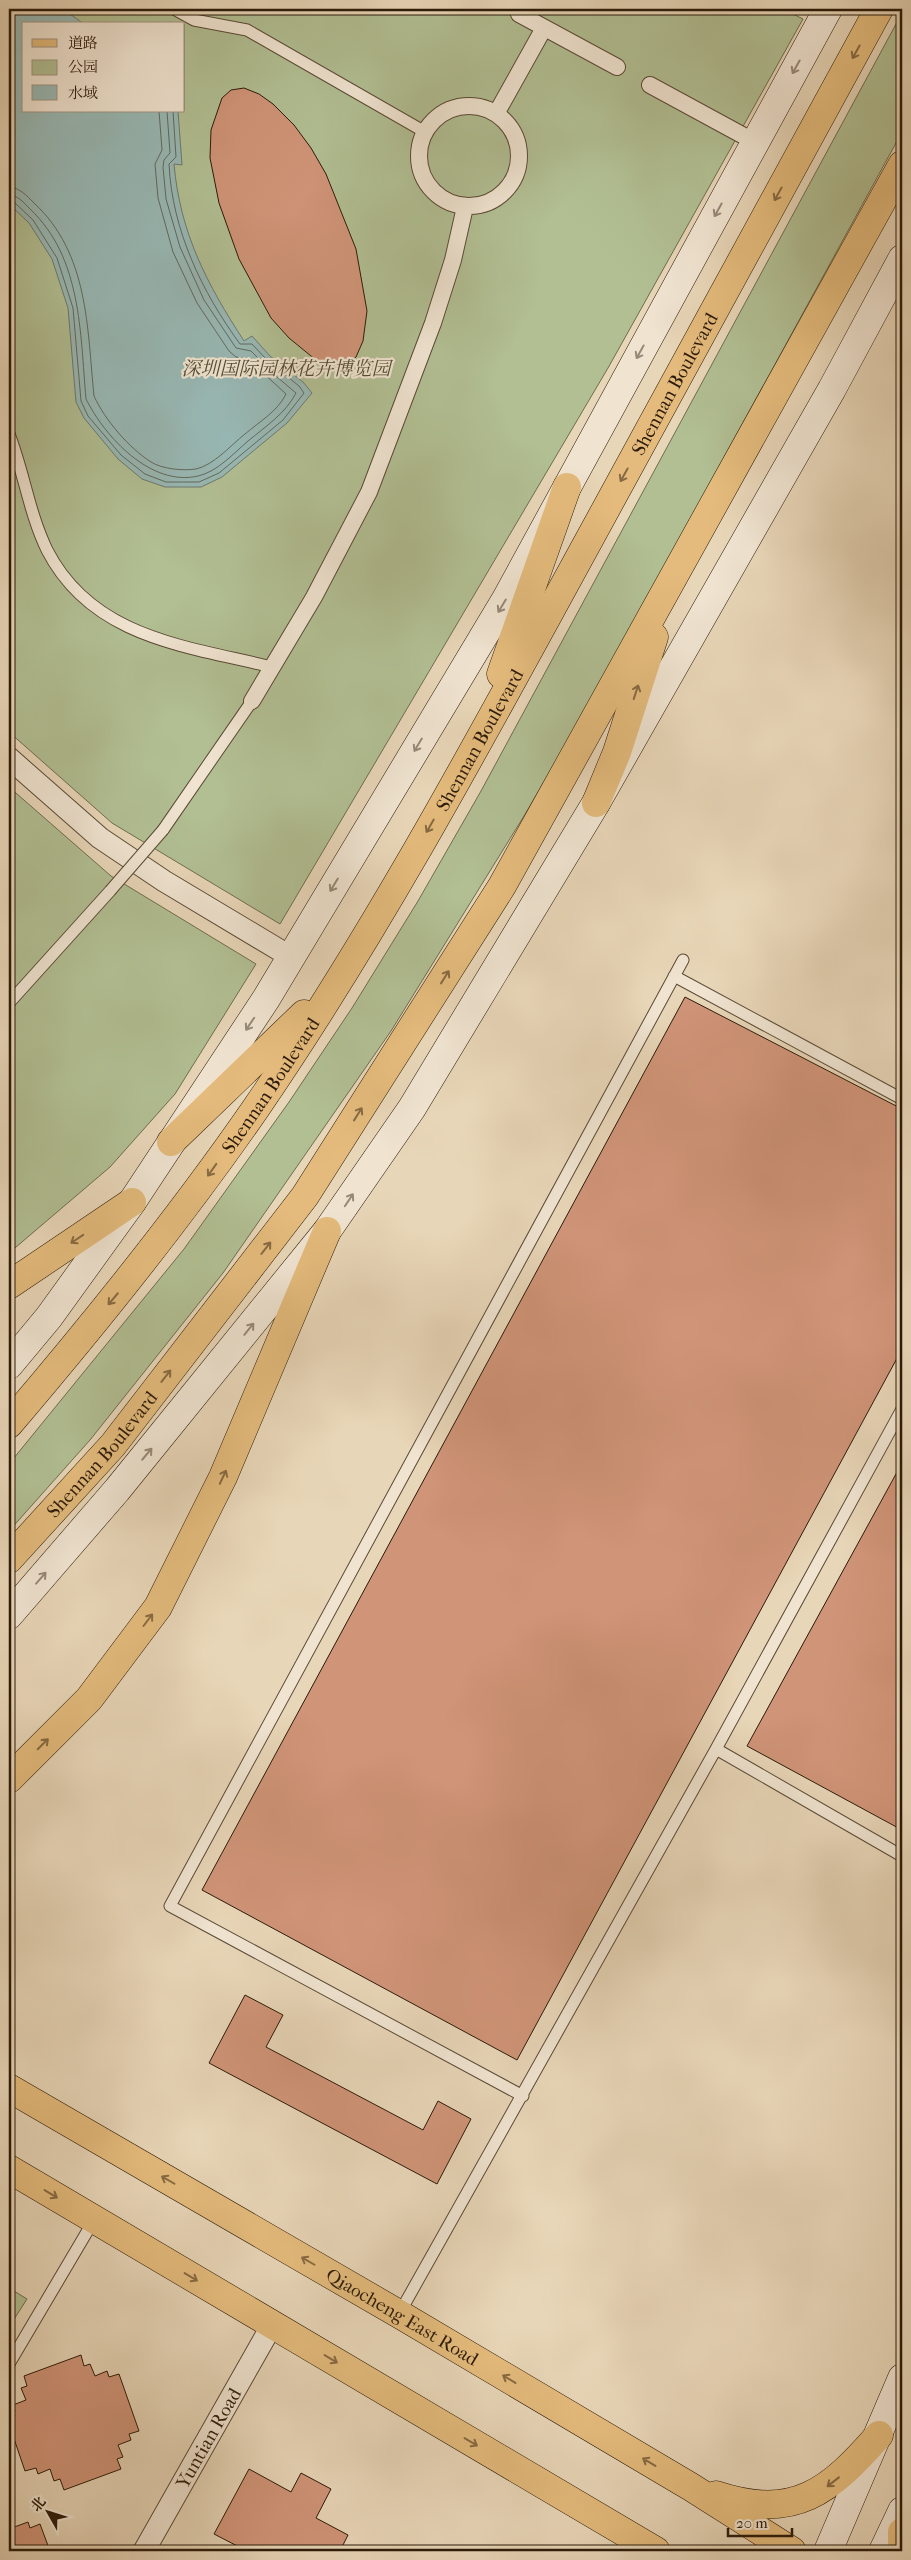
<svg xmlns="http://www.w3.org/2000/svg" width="911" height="2560" font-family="'IM FELL French Canon','Noto Serif SC',serif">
<rect width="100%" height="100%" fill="#e8d6b8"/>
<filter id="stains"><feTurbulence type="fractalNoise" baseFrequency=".004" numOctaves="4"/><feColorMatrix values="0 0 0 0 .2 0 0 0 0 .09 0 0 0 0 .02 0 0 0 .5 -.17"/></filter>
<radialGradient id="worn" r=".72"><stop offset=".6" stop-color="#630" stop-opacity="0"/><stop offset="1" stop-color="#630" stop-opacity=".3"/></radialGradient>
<path fill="#b1bf93" stroke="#6e6c4e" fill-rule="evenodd" d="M9 9H783L803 19 608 368 280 924 112 823 9 732ZM24 24H184V111H24Z
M902 13V132L592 699 524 816 391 1031 223 1273 90 1440 9 1531V1464L184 1249 289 1102 352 1008 418 901 481 791Z
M9 787 111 876 256 964 175 1094 110 1167 9 1253Z
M9 2288 27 2299 9 2327Z"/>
<path fill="#98b8b4" stroke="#6c7970" d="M9 9H63L84 24H24V111H178L182 165 174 164C180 233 207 284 244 341L252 336 270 356 303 382 312 393 287 423 222 477 201 487H165L142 479 118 459 84 418 76 402 68 308 52 259 29 223 9 204Z"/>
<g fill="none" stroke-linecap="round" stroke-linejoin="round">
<path stroke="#62695e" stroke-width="1" d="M9 187C20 188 26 195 34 203 89 254 87 328 94 396 105 420 129 448 151 462 162 469 183 471 196 469 214 465 231 445 245 434 259 422 278 411 286 394L248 359 236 357 229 351 197 303 173 252 158 198 155 164 162 150 159 111
M9 195C18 195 24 203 30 209 82 258 80 333 86 399 105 437 151 487 198 476 217 472 234 453 248 441 265 427 286 413 296 393L277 377 251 351 236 348 204 300 180 247 166 199 163 167 164 160 170 153 167 111
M9 201 14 202 33 220 57 258 73 308 81 401 88 416 121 455 145 474 166 482H199L219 473 283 420 304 393 299 386 267 360 252 344H240C202 292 172 230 169 164L176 157 173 111"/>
</g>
<path fill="#d09478" stroke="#2b1a09" d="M244 88 259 94 273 104 294 125 311 148 326 174 356 249 367 311 363 341 356 357 346 366 333 368 322 365 289 338 271 318 239 259 219 203 210 158 211 130 222 98 231 90Z
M685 997 902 1109V1349L517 2060 202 1890Z
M902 1463V1830L747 1746Z
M245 1995 283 2015 266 2047 423 2130 438 2101 471 2119 437 2184 209 2063Z
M81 2355 84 2366 90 2364 95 2376 107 2371 109 2377 119 2374 139 2431 129 2434 131 2440 118 2445 123 2457 117 2459 121 2469 64 2490 60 2479 54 2481 50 2469 38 2474 36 2468 25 2471 9 2424V2413L15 2411 13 2405 26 2400 21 2388 27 2386 24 2376Z
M249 2469 291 2492 301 2473 331 2489 316 2518 348 2535 340 2551H247L214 2534Z
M28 2522 30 2528 40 2524 50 2551H9V2529Z"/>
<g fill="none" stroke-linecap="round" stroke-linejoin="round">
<defs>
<path id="service" d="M174 9 194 20 247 30 425 132
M9 434C24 472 29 513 47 550 92 638 186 646 272 667
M163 830 252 701
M674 976 902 1099
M9 1003 110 891
M716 1749 902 1856
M523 2096 170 1906 683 960
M399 2314 716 1749 902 1409
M9 2364 94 2220"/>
<path id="pedestrian" d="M519 14 617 67
M650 85 755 142
M419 156a50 50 0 1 1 100 0a50 50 0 1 1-100 0Z
M496 114 544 28
M252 701 314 597 369 492 433 323 453 260 465 207"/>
<g id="minor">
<path d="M9 758 100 838 164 881 291 957"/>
<path id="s1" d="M144 2551 272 2325"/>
</g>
<path id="secondary" d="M9 1365 49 1317 132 1202 266 999 506 599 828 9
M9 1615 117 1490 327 1231 412 1108 596 803 832 389 902 259
M828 2551 902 2378
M883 2551 902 2511"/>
<g id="primary">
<path d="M501 674 567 487"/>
<path d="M596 803 617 752 654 637"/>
<path d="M171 1142 304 1014"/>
<path d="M9 1285 132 1202"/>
<path id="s2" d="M9 1424C96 1322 180 1218 256 1108 371 940 469 760 566 582 670 391 775 200 879 9"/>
<path id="s3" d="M9 1559 113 1445 305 1196 502 886 902 165"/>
<path d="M9 1779 89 1699 158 1607 223 1477 327 1231"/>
<path id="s4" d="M9 2088 399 2314 691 2487 792 2551"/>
<path d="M9 2169 656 2551"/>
<path d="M716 2495C795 2521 830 2491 879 2435"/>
<path d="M902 2551V2532"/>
</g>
</defs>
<use href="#service" stroke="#5a4935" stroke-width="13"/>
<use href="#pedestrian" stroke="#5a4935" stroke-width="18"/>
<use href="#minor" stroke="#5a4935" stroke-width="23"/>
<use href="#secondary" stroke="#2b1a09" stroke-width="29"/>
<use href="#primary" stroke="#2b1a09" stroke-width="29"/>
<use href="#service" stroke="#f0e4d1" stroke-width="11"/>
<use href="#pedestrian" stroke="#f0e4d1" stroke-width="16"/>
<use href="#minor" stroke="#f0e4d1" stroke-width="21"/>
<use href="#secondary" stroke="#f0e4d1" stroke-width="28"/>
<use href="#primary" stroke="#e4bb7c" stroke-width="28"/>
<defs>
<path id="service-bridge" d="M110 891 163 830"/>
</defs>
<use href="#service-bridge" stroke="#5a4935" stroke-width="13" stroke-linecap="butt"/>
<use href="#service-bridge" stroke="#f0e4d1" stroke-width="11"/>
</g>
<defs><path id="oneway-shaft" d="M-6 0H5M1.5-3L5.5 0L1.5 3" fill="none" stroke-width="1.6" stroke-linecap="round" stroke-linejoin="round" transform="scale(1.25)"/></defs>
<g stroke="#886a42">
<use href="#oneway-shaft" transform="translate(856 52) rotate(119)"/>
<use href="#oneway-shaft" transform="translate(778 194) rotate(119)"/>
<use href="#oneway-shaft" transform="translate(624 475) rotate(119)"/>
<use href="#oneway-shaft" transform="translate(636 692) rotate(-72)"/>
<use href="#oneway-shaft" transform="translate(430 826) rotate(120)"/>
<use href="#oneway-shaft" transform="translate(445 977) rotate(-58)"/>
<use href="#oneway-shaft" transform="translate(358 1114) rotate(-58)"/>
<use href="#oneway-shaft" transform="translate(212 1170) rotate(125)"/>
<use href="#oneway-shaft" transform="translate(77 1239) rotate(146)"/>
<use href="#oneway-shaft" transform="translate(266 1248) rotate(-52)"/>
<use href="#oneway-shaft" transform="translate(113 1299) rotate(130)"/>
<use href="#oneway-shaft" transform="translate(166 1376) rotate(-52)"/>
<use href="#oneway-shaft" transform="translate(223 1477) rotate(-65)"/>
<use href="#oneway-shaft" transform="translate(148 1620) rotate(-53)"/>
<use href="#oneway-shaft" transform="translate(43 1744) rotate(-45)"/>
<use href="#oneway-shaft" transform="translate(168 2180) rotate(-150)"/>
<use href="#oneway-shaft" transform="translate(51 2194) rotate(31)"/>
<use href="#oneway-shaft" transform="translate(308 2261) rotate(-150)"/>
<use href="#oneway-shaft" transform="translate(191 2277) rotate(31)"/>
<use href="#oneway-shaft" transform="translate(331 2359) rotate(31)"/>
<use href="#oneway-shaft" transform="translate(509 2379) rotate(-149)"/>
<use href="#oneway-shaft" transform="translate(471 2442) rotate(31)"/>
<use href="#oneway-shaft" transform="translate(649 2462) rotate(-149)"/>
<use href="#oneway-shaft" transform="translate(833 2482) rotate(142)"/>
</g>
<g stroke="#978977">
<use href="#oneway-shaft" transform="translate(796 67) rotate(119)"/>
<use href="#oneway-shaft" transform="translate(718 210) rotate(119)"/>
<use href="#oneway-shaft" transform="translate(640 352) rotate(119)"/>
<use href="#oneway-shaft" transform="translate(502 606) rotate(121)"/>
<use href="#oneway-shaft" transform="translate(418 745) rotate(121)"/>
<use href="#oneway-shaft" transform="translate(334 885) rotate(121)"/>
<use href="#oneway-shaft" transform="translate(250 1024) rotate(124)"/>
<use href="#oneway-shaft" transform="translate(349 1200) rotate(-56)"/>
<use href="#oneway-shaft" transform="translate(249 1329) rotate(-51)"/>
<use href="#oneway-shaft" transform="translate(147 1454) rotate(-50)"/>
<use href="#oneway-shaft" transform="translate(41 1578) rotate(-49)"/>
</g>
<g text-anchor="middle" stroke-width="4.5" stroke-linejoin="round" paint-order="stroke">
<g font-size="19" font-style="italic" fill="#534c32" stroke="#f0e4d1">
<text x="286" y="375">深圳国际园林花卉博览园</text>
</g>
<g font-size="19" fill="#2b1a09" stroke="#f0e4d1">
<text dy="7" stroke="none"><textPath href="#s2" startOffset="1238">Shennan Boulevard</textPath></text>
<text dy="7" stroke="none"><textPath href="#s2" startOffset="832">Shennan Boulevard</textPath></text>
<text dy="7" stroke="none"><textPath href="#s2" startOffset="428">Shennan Boulevard</textPath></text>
<text dy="7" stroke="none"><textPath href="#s3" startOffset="140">Shennan Boulevard</textPath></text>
<text dy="7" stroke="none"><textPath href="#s4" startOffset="455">Qiaocheng East Road</textPath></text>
<text dy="7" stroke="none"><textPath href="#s1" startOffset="130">Yuntian Road</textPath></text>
</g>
</g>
<rect width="911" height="2560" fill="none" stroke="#e8d6b8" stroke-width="30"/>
<rect x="10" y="10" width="891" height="2540" fill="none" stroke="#2b1a09" stroke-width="2.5"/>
<rect x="15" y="15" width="881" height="2530" fill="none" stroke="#2b1a09"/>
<rect x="22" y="22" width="162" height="90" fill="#f0e4d1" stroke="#a19381"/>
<rect x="32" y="39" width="25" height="8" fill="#e4bb7c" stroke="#a19381"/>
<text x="68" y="48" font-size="15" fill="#2b1a09">道路</text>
<rect x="32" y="60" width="25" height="15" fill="#b1bf93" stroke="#a19381"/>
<text x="68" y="72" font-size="15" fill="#2b1a09">公园</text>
<rect x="32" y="85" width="25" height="15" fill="#98b8b4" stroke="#a19381"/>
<text x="68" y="98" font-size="15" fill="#2b1a09">水域</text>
<g transform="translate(48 2512) rotate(309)" stroke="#f0e4d1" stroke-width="4" paint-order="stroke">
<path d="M0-4L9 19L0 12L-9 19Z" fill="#2b1a09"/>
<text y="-8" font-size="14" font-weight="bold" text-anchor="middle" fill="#2b1a09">北</text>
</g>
<path d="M728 2528v8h64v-8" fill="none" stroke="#2b1a09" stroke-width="2.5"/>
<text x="736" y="2528" font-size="15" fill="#2b1a09" stroke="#f0e4d1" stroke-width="4" paint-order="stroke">20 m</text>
<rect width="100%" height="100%" filter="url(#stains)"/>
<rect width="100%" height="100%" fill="url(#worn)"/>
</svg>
